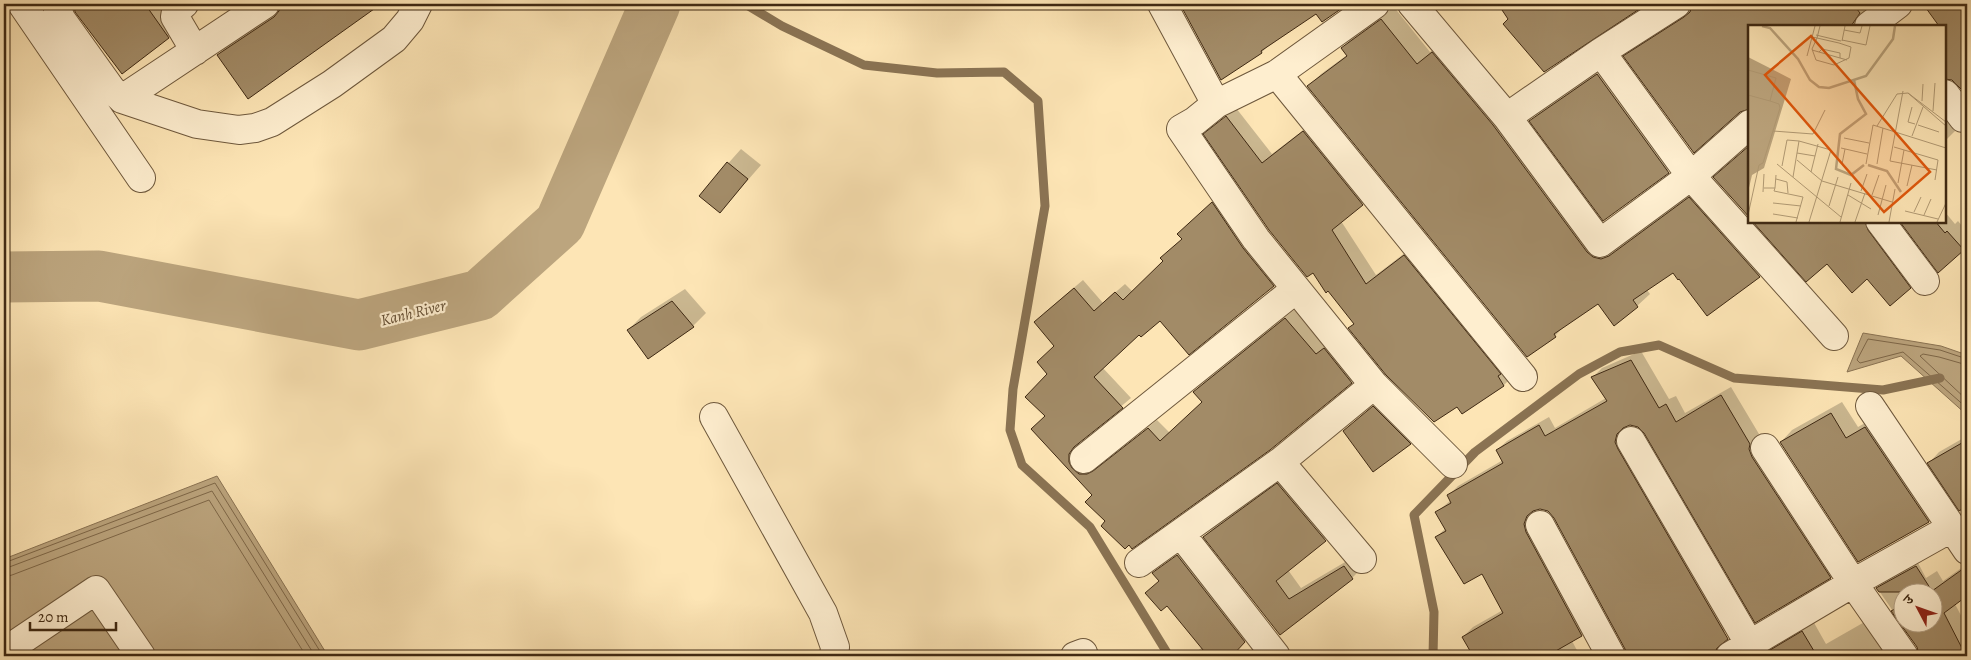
<svg xmlns="http://www.w3.org/2000/svg" width="1971" height="660" font-family="Alegreya,'Noto Serif Devanagari',serif">
<rect width="100%" height="100%" fill="#fde5b5"/>
<filter id="stains"><feTurbulence type="fractalNoise" baseFrequency=".004" numOctaves="4"/><feColorMatrix values="0 0 0 0 .2 0 0 0 0 .09 0 0 0 0 .02 0 0 0 .5 -.17"/></filter>
<radialGradient id="worn" r=".72"><stop offset=".6" stop-color="#630" stop-opacity="0"/><stop offset="1" stop-color="#630" stop-opacity=".3"/></radialGradient>
<path fill="#bca57e" stroke="#8a7353" d="M1863 333 1941 346 1967 355V415L1901 356 1847 372Z
M217 476 328 656H4V559Z"/>
<path fill="#0003" fill-rule="evenodd" d="M82 4H185L191 13 168 37 122 72 76 10Z
M281 4H379L248 97 218 55 241 32 281 6Z
M1183 4H1346L1323 21 1316 12 1272 42 1262 52 1221 78 1182 5Z
M1500 4H1646L1544 71Z
M1693 4H1870L1865 8 1863 17 1868 26H1750L1625 56 1635 46 1691 10Z
M1925 4H1967V84L1962 89 1951 78 1945 77V26H1934L1938 23Z
M1394 7 1430 52 1445 41 1615 246 1623 243 1702 185 1772 263 1759 276 1707 314 1679 277 1673 272 1647 290 1650 294 1637 306 1598 303 1568 322 1555 336 1309 86 1321 74 1347 55 1342 48 1355 35Z
M1605 67 1676 164 1604 219 1531 121 1538 114Z
M1945 105 1962 124 1945 141Z
M1236 108 1272 154 1314 122 1372 195 1341 221 1376 275 1414 246 1513 376 1504 385 1355 323 1205 134Z
M741 149 761 165 720 212 700 195Z
M1222 194 1282 277 1273 285 1160 319 1139 333 1102 367 1131 398 1080 441 1077 452 1097 466 1104 463 1157 420 1170 433 1203 402 1194 392 1203 383 1294 310 1325 347 1333 340 1360 373 1270 449 1106 521 1094 495 1033 429 1047 416 1049 374 1056 345 1044 313 1083 280 1103 303 1125 284 1133 292 1165 261 1184 239 1188 225Z
M1945 212 1955 224 1958 221 1967 232V245L1938 271 1902 222 1945 221Z
M1754 221H1878L1920 277 1910 288 1867 278 1827 262Z
M685 289 706 313 693 326 649 357 628 330 641 317Z
M1641 351 1669 399 1676 396 1685 413 1731 387 1759 434V439L1840 567 1830 577 1639 426 1630 424 1626 425 1625 431 1734 622 1724 632 1693 649 1687 656H1626V648L1555 517 1549 511 1541 508 1535 510 1534 514 1591 626 1582 635 1572 641 1580 656H1475L1463 637 1473 627 1503 610 1483 572 1436 537 1446 528 1437 512 1451 500 1448 496 1458 486 1503 460 1497 450 1507 441 1549 417 1555 428 1606 398 1592 378 1602 368Z
M1384 396 1420 432 1410 443 1373 470 1344 431Z
M1842 402 1858 427 1877 416 1940 510 1929 521 1859 561 1781 442 1792 430Z
M1967 436V518L1929 463 1939 452Z
M1290 472 1337 528 1288 570 1301 588 1357 555 1364 566 1352 578 1280 633 1204 537 1216 525Z
M1184 549 1251 635 1230 656H1201L1197 652 1202 647 1154 573Z
M1917 561 1926 578 1937 571 1943 581 1967 564V595L1955 604 1967 627V656H1921L1918 647 1877 588 1888 578ZM1904 592H1934V622H1904Z
M1875 616 1904 656H1762L1770 648 1813 621 1826 644Z"/>
<g fill="none" stroke-linecap="round" stroke-linejoin="round">
<path stroke="#7e6748" stroke-width="1" d="M1967 359 1940 350 1868 339 1857 360 1860 363 1903 352 1967 408
M1967 365 1939 357 1923 354 1920 356 1967 400
M4 563 215 483 323 656
M4 569 212 491 315 656
M4 577 12 575 209 500 306 656"/>
<path stroke="#8a7353" stroke-width="9" d="M745 4 782 26 864 65 937 73 1004 72 1038 101 1045 206 1013 389 1010 430 1022 465 1090 527 1169 656
M1433 656 1434 612 1414 515 1475 452 1579 374 1620 352 1659 345 1734 378 1883 390 1940 378"/>
<path stroke="#bca57e" stroke-width="51" d="M4 277 99 276 359 325 480 295 560 223 655 4"/>
</g>
<path fill="#a28b67" stroke="#3f2913" d="M74 4H145L169 38 122 74 75 12Z
M281 4H381L248 99 217 55 274 17 279 11Z
M1180 4H1348L1322 22 1316 14 1261 51 1262 53 1221 80Z
M1498 4H1647L1544 72 1503 24 1508 19Z
M1692 4H1853L1860 13 1851 26H1750V109L1740 112 1694 153 1623 56 1684 17 1690 12Z
M1923 4H1957L1967 16V86L1962 90 1952 80 1945 79V26H1939Z
M1381 19 1417 64 1432 52 1493 125 1587 252 1593 257 1601 259 1609 256 1689 197 1760 277 1707 316 1679 279 1678 280 1673 273 1633 300 1638 307 1614 326 1598 304 1554 334 1556 337 1527 357 1307 86 1347 56 1341 48Z
M1597 74 1669 173 1603 221 1529 121Z
M1226 116 1262 163 1303 131 1363 205 1332 230 1366 284 1404 255 1501 374 1498 376 1504 386 1462 414 1457 407 1434 422 1386 375 1348 328 1354 324 1328 291 1326 293 1313 273 1307 277 1269 230 1203 134Z
M1750 145V218L1713 177Z
M727 162 748 179 720 213 699 196Z
M1212 202 1243 248 1274 286 1189 355 1160 321 1141 337 1139 335 1094 377 1123 408 1074 447 1069 454V462L1072 468 1079 474H1087L1093 471 1148 428 1160 441 1202 402 1193 392 1285 318 1316 354 1324 348 1352 383 1270 450 1132 549 1129 545 1125 549 1101 526 1105 521 1085 502 1092 495 1031 429 1045 416 1025 397 1047 374 1037 362 1054 346 1034 322 1074 288 1094 311 1115 292 1123 300 1163 261 1160 258 1182 239 1177 234Z
M1752 221H1865L1868 230 1911 288 1890 306 1867 279 1852 293 1827 264 1806 282Z
M1935 221 1945 233 1947 231 1964 250 1938 273 1900 222Z
M672 301 694 327 648 359 627 330Z
M1631 360 1659 408 1666 404 1676 422 1721 395 1750 444 1749 449 1752 457 1831 578 1755 623 1644 433 1638 427 1630 425 1623 428 1617 434 1615 442 1618 449 1728 639 1717 648 1714 656H1627L1625 649 1554 518 1548 511 1540 509 1533 511 1527 516 1524 524 1526 532 1582 636 1547 656H1473L1462 637 1503 613 1482 574 1464 584 1435 537 1446 531 1435 512 1451 503 1447 495 1503 463 1496 450 1539 425 1545 436 1607 401 1591 377Z
M1373 406 1411 444 1373 472 1343 431Z
M1831 413 1846 438 1865 427 1929 522 1858 562 1780 442Z
M1967 440V506L1959 511 1927 463Z
M1277 483 1326 541 1276 581 1289 599 1344 566 1353 579 1280 635 1203 537Z
M1177 555 1245 642 1232 656H1208L1167 606 1161 611 1145 593 1159 581 1152 573Z
M1916 566 1932 591 1967 566V596L1944 613 1966 656H1919L1917 647 1891 611 1904 604V622H1934V592H1879L1876 588Z
M1802 631 1817 656H1760Z"/>
<g fill="none" stroke-linecap="round" stroke-linejoin="round">
<defs>
<path id="minor" d="M22 4 141 178
M58 4V11L61 19 111 89 122 99 197 124 239 130 255 128 272 122 332 84 394 39 410 20 418 4
M184 4 176 11 175 17 195 51
M1162 4 1216 104
M1375 4 1277 74 1216 104 1195 121 1181 129 1256 239 1374 385 1453 464
M1412 4 1507 117 1600 243 1691 176 1750 124
M1869 26 1898 4
M1601 52 1691 176 1834 336
M1277 74 1523 377
M1945 94 1963 118
M122 99 265 4
M1507 117 1601 52 1676 4
M1880 221 1925 281
M1870 406 1967 550
M714 417 823 613 835 647 834 656
M1631 441 1750 645
M1765 448 1853 583 1904 656
M1084 459 1296 289
M1280 462 1362 559
M1540 525 1611 656
M1181 534 1276 656
M1139 563 1280 462 1374 385
M4 652 96 590 141 656
M1075 656 1083 653 1084 656
M1730 656 1853 583 1953 527"/>
</defs>
<use href="#minor" stroke="#6e583c" stroke-width="30"/>
<use href="#minor" stroke="#feeecf" stroke-width="28"/>
</g>
<g text-anchor="middle" stroke-width="4.5" stroke-linejoin="round" paint-order="stroke">
<g font-size="16" font-style="italic" fill="#644e33" stroke="#feeecf">
<text transform="translate(413 312) rotate(-14)" y="6">Kanh River</text>
</g>
</g>
<g transform="translate(1748 25)">
<rect width="198" height="198" fill="#fde5b5"/>
<path d="M0 32 43 54 16 143 4 150 0 167Z" fill="#bca57e"/>
<path fill="none" stroke="#bca57e" stroke-width="2.5" d="M14 1 22 3 50 34 62 55 71 62 81 63 118 51 145 14 147 1M106 55 110 74 118 89 92 109 88 144 103 150 116 140M120 140 139 146 153 167"/>
<path fill="none" stroke="#b19a74" stroke-width="1" d="M96 5 112 8 114 1M68 10 93 16M64 12 69 13 91 18 103 22 101 33 86 40 68 35 64 24 69 13 72 1M94 15 118 20 122 1M94 16 97 1M64 25 99 35M71 27 74 24 92 28V33M59 31 67 1M0 45 28 53 22 76 31 79 32 83 15 138 11 140 0 190M155 66 142 136 189 145M0 70 22 76M174 76 175 59M164 82 160 97 167 99M185 86 187 58M198 97 160 68 198 101M170 100 191 107M129 101 149 69 160 68M25 106 65 109 77 85M164 111 175 82M96 113 121 118M146 122 190 135 187 155M93 123 119 129M49 128 67 131M49 135 74 156 144 177M29 139 93 192M94 139 97 124M118 139 125 100 198 123M129 139 135 103M34 141 39 115 51 116M63 147 70 119M45 152 51 116 83 125 61 197M28 154 39 157 40 168M150 158 156 125M159 161 164 140M16 163H27L28 150M27 163 26 166 55 172 48 197M113 166 119 149M15 167 16 149M100 170 123 184M124 170 131 150M25 178 53 181M81 181 90 152M157 186 190 194M166 187 173 172M25 189 50 193M130 190 138 160M176 190 183 174M92 197 103 158M107 197 117 168M141 197 147 164M189 197 198 178"/>
<path fill="#e0570c" fill-opacity="0.15" stroke="#e0570c" stroke-width="2.5" d="M63 11 182 147 136 187 17 50Z"/>
<rect width="198" height="198" fill="none" stroke="#3f2913" stroke-width="2.5"/>
</g>
<rect width="1971" height="660" fill="none" stroke="#fde5b5" stroke-width="20"/>
<rect x="5" y="5" width="1961" height="650" fill="none" stroke="#3f2913" stroke-width="2.5"/>
<rect x="10" y="10" width="1951" height="640" fill="none" stroke="#3f2913"/>
<g transform="translate(1918 608) rotate(311)"><circle r="24" fill="#feeecf" stroke="#b29f84"/>
<path d="M0-4L9 19L0 12L-9 19Z" fill="#8f2418"/>
<text y="-8" font-size="14" font-weight="bold" text-anchor="middle" fill="#3f2913">उ</text>
</g>
<path d="M30 622v8h86v-8" fill="none" stroke="#3f2913" stroke-width="2.5"/>
<text x="38" y="622" font-size="15" fill="#3f2913" stroke="#feeecf" stroke-width="4" paint-order="stroke">20 m</text>
<rect width="100%" height="100%" filter="url(#stains)"/>
<rect width="100%" height="100%" fill="url(#worn)"/>
</svg>
